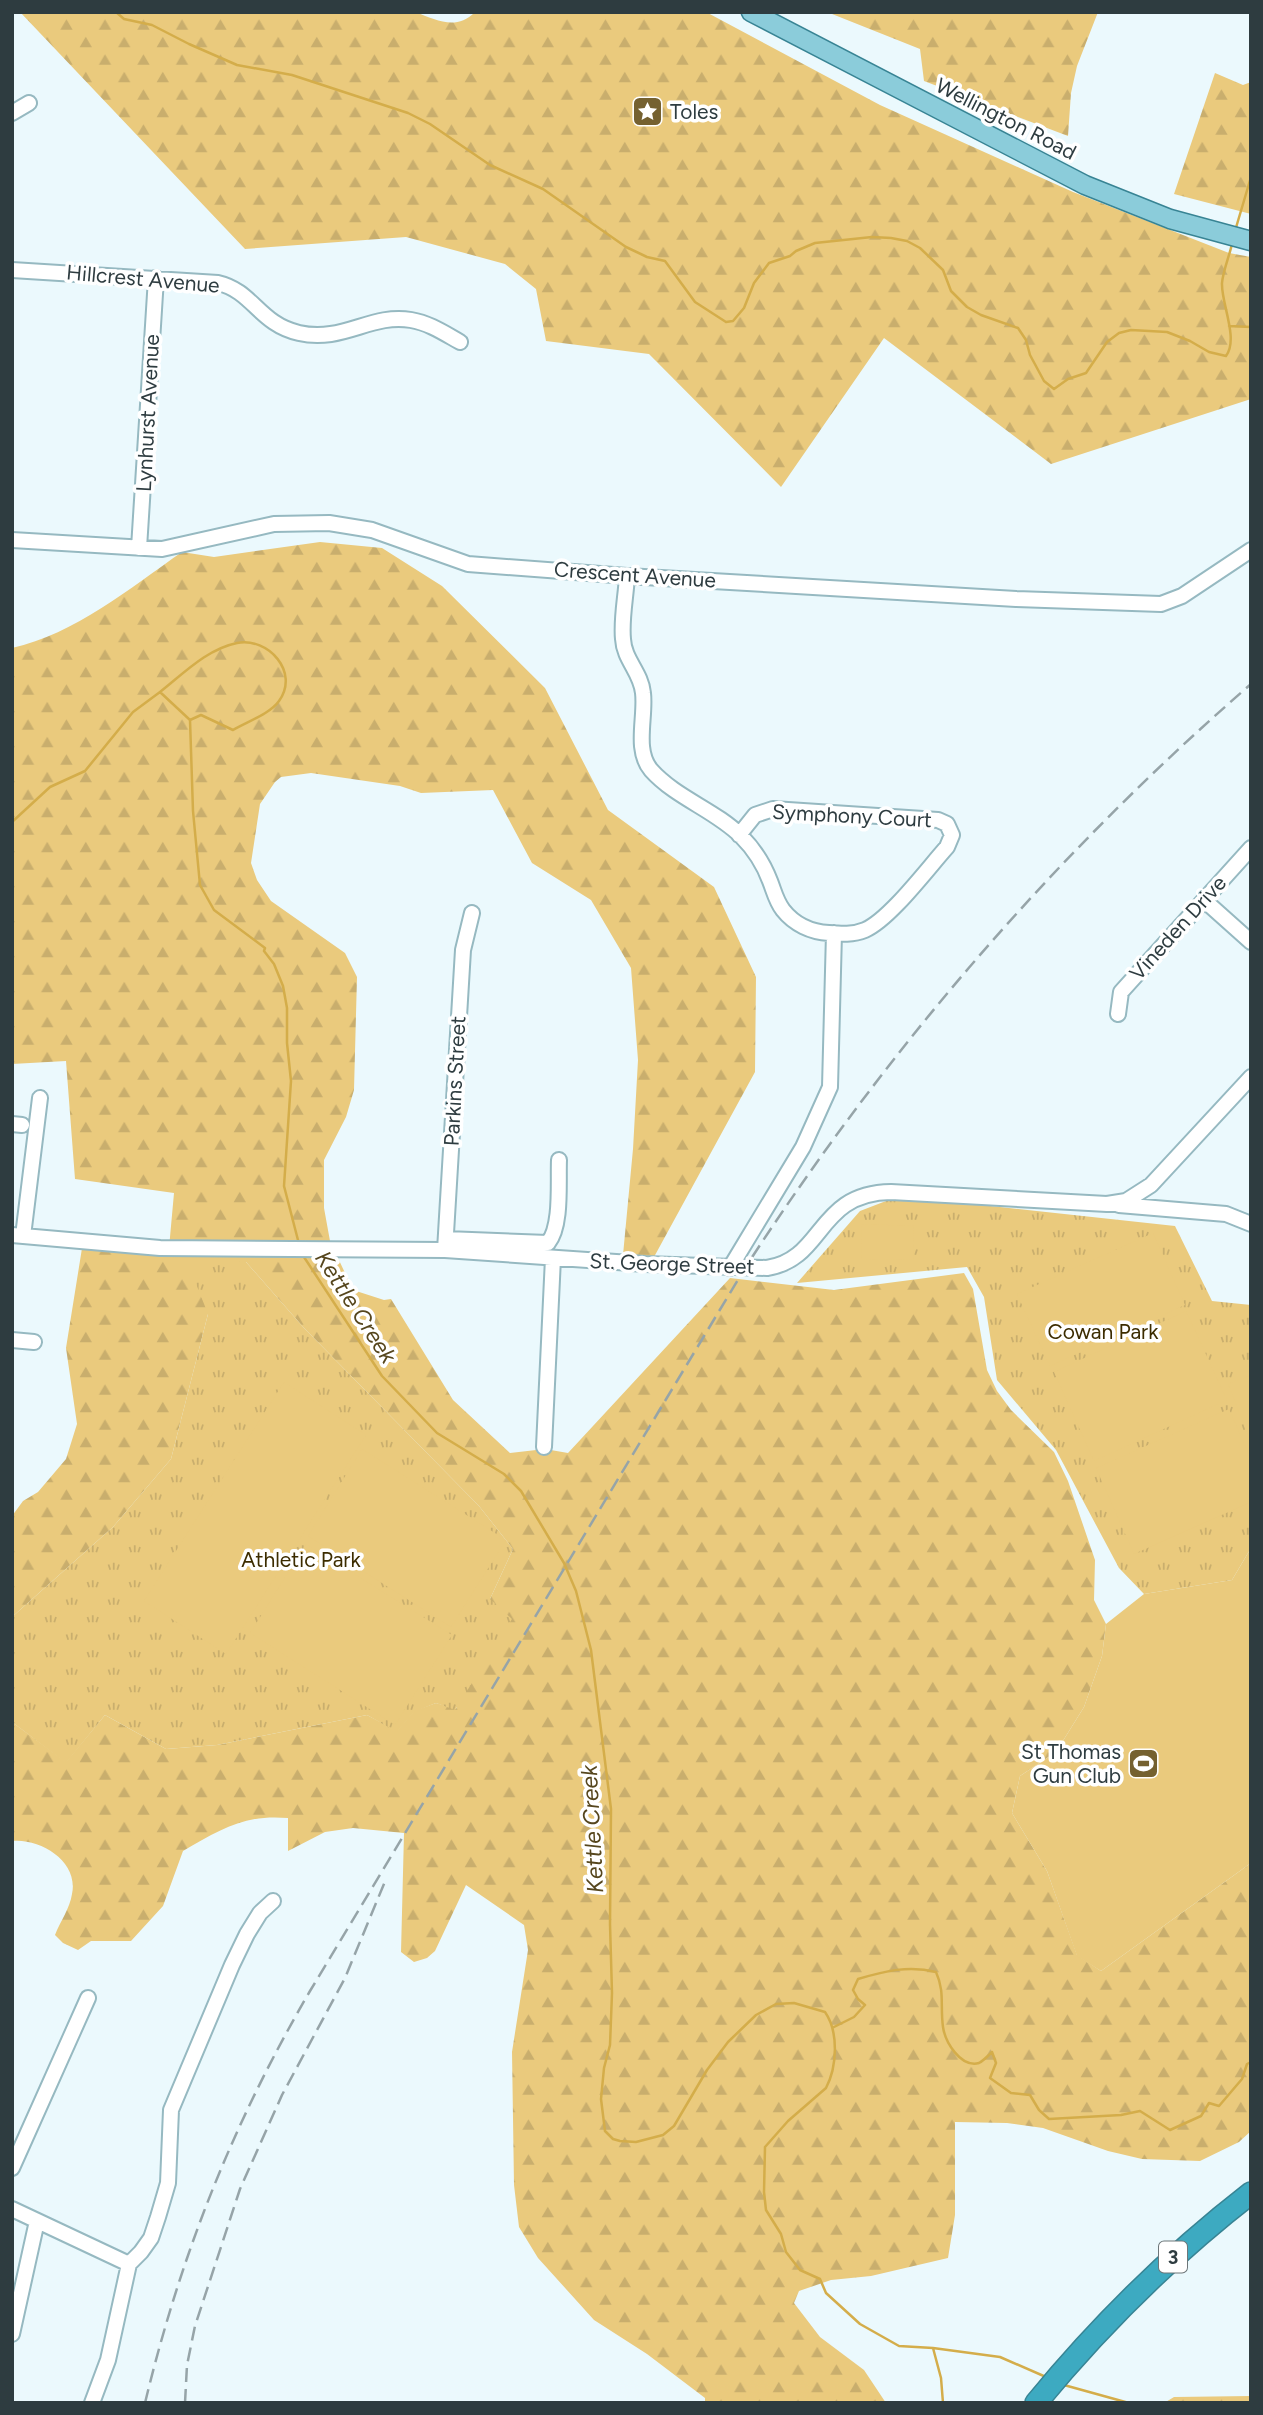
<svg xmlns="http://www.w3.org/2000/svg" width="1263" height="2415" font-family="Figtree,sans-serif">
<defs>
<pattern id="forest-firs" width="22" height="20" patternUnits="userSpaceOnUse" patternTransform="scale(1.75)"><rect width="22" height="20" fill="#eaca7d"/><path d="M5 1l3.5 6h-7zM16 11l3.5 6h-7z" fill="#c9ae6d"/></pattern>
<pattern id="park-tufts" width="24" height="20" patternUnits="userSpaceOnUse" patternTransform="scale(1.75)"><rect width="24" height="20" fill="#eaca7d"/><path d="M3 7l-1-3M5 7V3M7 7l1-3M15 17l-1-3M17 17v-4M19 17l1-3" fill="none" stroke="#c9ae6d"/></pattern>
</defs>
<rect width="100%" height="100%" fill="#ebf9fd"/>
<path fill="url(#forest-firs)" d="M20 12H415C437 20 456 31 475 12H706L880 105 1073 192 1229 253 1251 257V399L1051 464 884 338 781 487 649 354 546 341 536 289 505 264 406 237 245 249Z
M827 12H1098L1077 66 1071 93 1068 136 924 81 920 49Z
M1215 73 1243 85 1251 82V214L1174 194Z
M320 542 382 548 442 586 545 688 608 810 714 887 756 977 755 1072 654 1257 623 1255 633 1149 638 1060 631 968 591 900 532 863 493 790 421 793 400 786 311 773 281 777 275 782 260 804 251 863 257 880 271 901 345 953 357 977 354 1090 346 1117 324 1160V1208L330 1241 353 1290 384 1300 391 1299 453 1400 510 1453 545 1449 568 1453 730 1278 834 1290 964 1273 973 1289 987 1370 997 1391 1011 1410 1054 1452 1068 1481 1095 1560 1094 1600 1106 1624 1102 1656 1084 1707 1056 1752 1020 1776 1012 1813 1047 1871 1077 1955 1101 1971 1251 1863V2131L1239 2142 1200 2161 1142 2159 1108 2151 1043 2128 1007 2123 955 2122V2215L948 2258 871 2276 831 2280 799 2291 794 2303 820 2337 864 2370 886 2403H705V2398L647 2354 594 2320 538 2258 519 2227 514 2185 512 2052 528 1950 524 1925 466 1885 435 1951 427 1958 414 1962 401 1952 404 1833 353 1828 325 1832 288 1851V1818C244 1814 220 1830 183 1851L163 1906 131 1941H91L78 1950 63 1943 55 1935C60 1922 70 1908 72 1894 79 1862 41 1838 12 1841V1722L66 1762 105 1715 166 1749 217 1745 367 1715 397 1731 414 1711 436 1703 456 1709 490 1599 513 1549 479 1506 304 1328 246 1262 208 1314 171 1459 113 1527 12 1617V1516L23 1501 38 1492 66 1459 77 1424 66 1348 83 1242 169 1248 174 1193 75 1179 66 1061 12 1064V648C75 634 130 588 182 552L214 557Z
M1251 2396V2403H1164L1174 2397Z"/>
<path fill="url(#park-tufts)" d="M899 1196 1175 1226 1212 1301 1251 1305V1548L1232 1580 1144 1594 1119 1568 1056 1450 997 1380 984 1297 967 1267 797 1283 860 1211Z
M187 1261 246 1262 304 1328 479 1506 513 1549 490 1599 512 1619 455 1710 436 1703 414 1712 397 1732 367 1715 217 1745 166 1749 105 1715 66 1763 12 1722V1617L113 1527 171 1459 208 1314Z"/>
<path fill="#eaca7d" d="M862 1224 914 1226 913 1260 861 1259Z
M1153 1233 1185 1305 1050 1366 1017 1294Z
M1186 1311 1227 1400 1094 1461 1054 1372Z
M1251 1375V1442L1228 1384Z
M284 1382 366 1435 226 1654 144 1601Z
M1229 1409 1251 1459V1502L1134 1554 1096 1468Z
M362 1449 506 1540 451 1627 308 1536Z
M306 1544 452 1635 395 1725 250 1633Z
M1251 1548V1863L1101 1971 1077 1956 1047 1871 1012 1813 1020 1776 1056 1752 1084 1707 1102 1656 1106 1624 1144 1594 1232 1580Z"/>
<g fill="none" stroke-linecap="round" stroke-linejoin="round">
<path stroke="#d4ad4a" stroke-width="2.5" d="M116 12 124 19 152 25 189 44 237 65 292 75 408 113 430 124 490 165 543 189 626 247 647 257 665 261 695 302 726 322 733 321 744 308 754 283 769 263 790 256 796 251 815 243 872 237 891 238 907 241 920 248 943 270 951 291 967 307 981 315 1018 328 1026 340 1030 355 1044 381 1054 389 1068 379 1086 373 1107 342 1119 333 1131 330 1167 332 1190 341 1209 352 1226 356C1239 339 1221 303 1222 283 1223 271 1229 257 1232 244
M1235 231 1251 177
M1229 326 1251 327
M160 692C183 674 207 649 237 643 268 637 300 672 279 701 270 714 246 722 233 730L201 715 190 720
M12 822 50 787 85 771 133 712 160 692 190 720 193 811 200 885 214 910 265 948 264 951 274 964 283 986 287 1008V1043L291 1081 284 1186 299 1244
M302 1254 382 1376 437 1433 504 1474 521 1491 564 1563 576 1591 591 1650 611 1809 610 1924 612 1993 610 2045 604 2068 601 2099 605 2131 613 2139 620 2141 636 2142 663 2135 674 2126 707 2070 728 2042 756 2015 776 2004 794 2003 825 2012C839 2032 837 2067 826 2088L788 2121 765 2147 764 2192 766 2210 781 2234 786 2252 800 2270 820 2279 826 2293 860 2324 899 2346 933 2348 1000 2357 1046 2377
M834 2027 854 2017 865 2005 858 1999 853 1990 858 1979C885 1971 909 1965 936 1972 945 1992 940 2006 943 2027 945 2041 960 2068 979 2063 983 2061 988 2056 992 2052L996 2063 990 2078 1011 2093 1030 2095 1039 2110 1049 2119 1121 2115 1140 2111 1170 2130 1201 2116 1209 2103 1219 2106 1242 2079 1247 2064 1251 2062
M933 2348 941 2378 943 2403
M1064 2385 1129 2403"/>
<defs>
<path id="minor" d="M12 113 29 103
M12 270 218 283C253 291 259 324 299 333 343 343 371 313 411 320 429 323 444 333 460 342
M12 540 162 549 274 524 329 523 372 530 468 564 627 576 1016 599 1161 604 1182 596 1251 550
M139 548 156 278
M627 576C626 596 621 619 623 639 624 660 641 672 643 693 646 717 634 750 651 770 676 798 715 810 741 836 753 848 764 865 770 881 774 891 776 901 783 910 794 924 811 932 829 933 841 934 853 935 865 930 890 919 928 868 947 847L952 835 947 824 938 820 773 809 755 815 739 835
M1204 900 1251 942
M1118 1014 1121 992 1251 848
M12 1124 22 1125
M1119 1205 1226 1214 1251 1224
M12 1235 160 1248 445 1250 645 1264 767 1268C825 1259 816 1193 891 1192L1107 1204 1126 1201 1151 1185 1251 1077
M23 1236 40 1098
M446 1239 548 1243C562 1226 558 1183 559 1160
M445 1250 463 950 472 913
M730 1268 803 1147 830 1087 834 933
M12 1340 34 1342
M544 1447 553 1258
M12 2168 88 1998
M12 2209 129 2264
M129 2264 141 2252 151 2238 158 2217 168 2183 171 2110 232 1965 247 1934 260 1913 273 1901
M12 2334 37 2221
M92 2403 108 2360 129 2264"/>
<path id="major" d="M751 12 1085 185 1170 219 1251 241"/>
<path id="highway" d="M1036 2403C1100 2325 1171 2255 1251 2193"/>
</defs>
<use href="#minor" stroke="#96b9c1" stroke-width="18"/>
<use href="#major" stroke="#388494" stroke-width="21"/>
<use href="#highway" stroke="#388494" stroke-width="24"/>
<use href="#minor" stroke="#fff" stroke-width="14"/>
<use href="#major" stroke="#8bccda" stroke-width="18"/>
<use href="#highway" stroke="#3daac1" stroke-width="21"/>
<path stroke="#96a4a8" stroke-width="2.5" stroke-dasharray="14 7" stroke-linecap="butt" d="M145 2403C181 2254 233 2123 310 1991L745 1268C887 1049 1053 856 1251 684
M185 2403 187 2365 195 2326 240 2189 282 2095 345 1978 386 1879"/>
</g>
<defs>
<symbol id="sight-square" viewBox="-11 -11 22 22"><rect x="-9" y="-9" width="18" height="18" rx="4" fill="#756130" stroke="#fff"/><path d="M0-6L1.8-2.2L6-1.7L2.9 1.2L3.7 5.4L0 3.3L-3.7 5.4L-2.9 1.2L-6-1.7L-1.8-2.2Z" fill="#fff"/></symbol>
<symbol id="stadium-square" viewBox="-11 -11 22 22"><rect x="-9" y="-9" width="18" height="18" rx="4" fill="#756130" stroke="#fff"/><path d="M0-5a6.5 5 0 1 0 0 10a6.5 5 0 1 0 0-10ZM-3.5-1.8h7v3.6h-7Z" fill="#fff"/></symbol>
</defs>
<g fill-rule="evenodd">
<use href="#sight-square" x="630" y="94" width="35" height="35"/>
<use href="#stadium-square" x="1126" y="1746" width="35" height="35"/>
</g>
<g text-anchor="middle" stroke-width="7" stroke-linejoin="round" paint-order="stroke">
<rect fill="#fff" stroke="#6d7679" stroke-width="2" x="1159" y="2241.5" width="28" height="31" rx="5"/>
<g font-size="19" font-weight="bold" fill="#2e3c40">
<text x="1173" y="2264">3</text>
</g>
<g font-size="21" fill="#2e3c40" stroke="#fff" text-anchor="start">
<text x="670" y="119">Toles</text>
<text x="1121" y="1759" text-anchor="end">St Thomas<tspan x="1121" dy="24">Gun Club</tspan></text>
</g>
<g font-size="21" fill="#2e3c40" stroke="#fff">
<text transform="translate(1006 119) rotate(27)" y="7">Wellington Road</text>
<text transform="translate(143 279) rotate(5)" y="7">Hillcrest Avenue</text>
<text transform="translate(148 413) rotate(-87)" y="7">Lynhurst Avenue</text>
<text transform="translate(635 575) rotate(4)" y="7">Crescent Avenue</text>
<text transform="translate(852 816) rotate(3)" y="7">Symphony Court</text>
<text transform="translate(1178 928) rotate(-48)" y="7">Vineden Drive</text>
<text transform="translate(455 1081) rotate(-87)" y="7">Parkins Street</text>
<text transform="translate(672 1264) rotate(2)" y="7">St. George Street</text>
</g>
<g font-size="21" fill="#3c2c00" stroke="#fff">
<text x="1103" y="1339">Cowan Park</text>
<text x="301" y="1567">Athletic Park</text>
</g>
<g font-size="23" font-style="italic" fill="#56461d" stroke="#fff">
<text transform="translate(356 1307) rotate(57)" y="8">Kettle Creek</text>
<text transform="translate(592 1829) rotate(-93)" y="8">Kettle Creek</text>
</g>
</g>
<rect width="1263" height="2415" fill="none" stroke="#2e3c40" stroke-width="28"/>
</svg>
